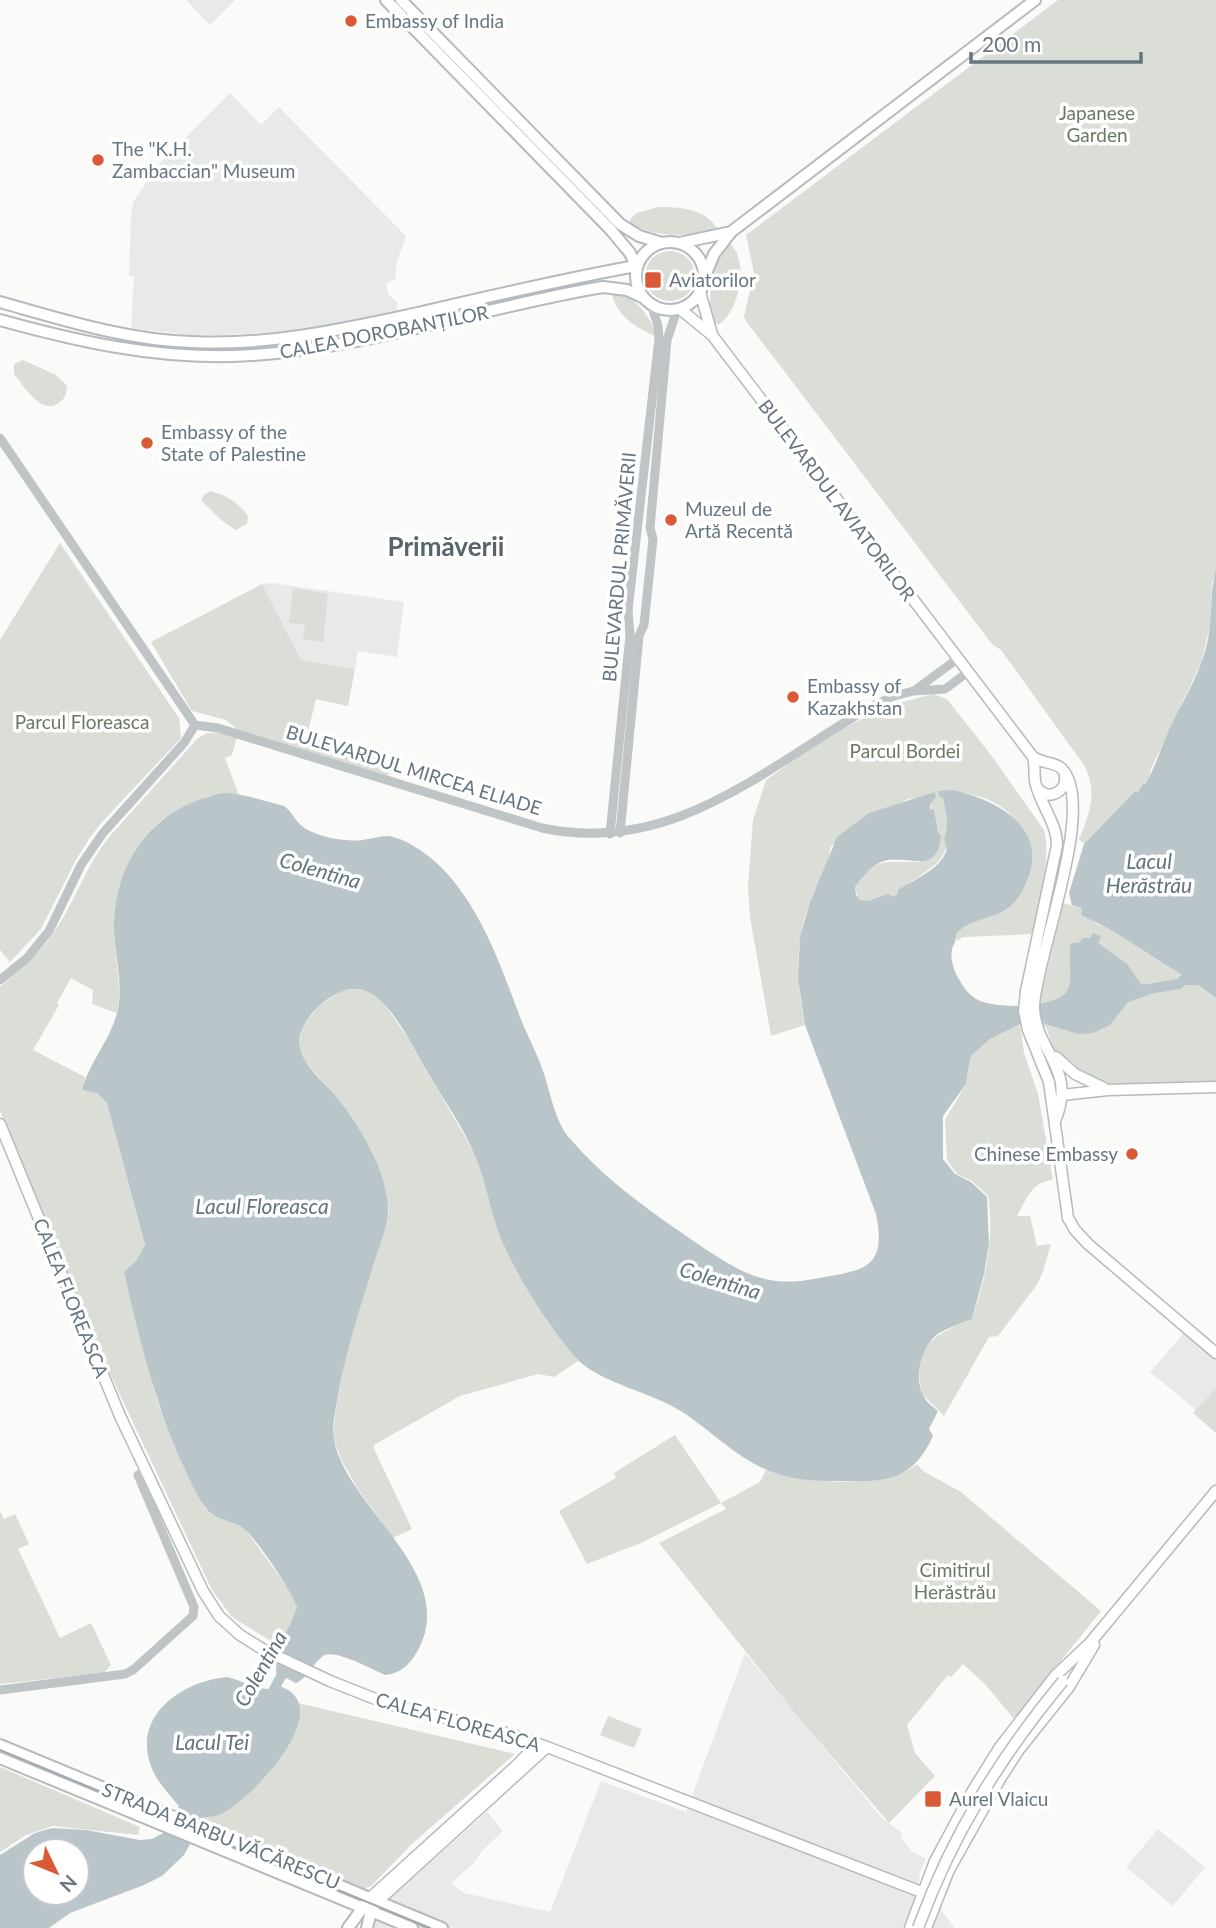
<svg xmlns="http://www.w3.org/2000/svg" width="1216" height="1928" font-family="Lato,sans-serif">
<rect width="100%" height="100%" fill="#fafaf8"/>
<path fill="#e8e9e9" d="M186 0H235L210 25Z
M230 93 261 125 279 107 406 236 397 262 395 279 386 284 388 294 397 302V310L322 326 267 333 198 336 131 328 134 277 129 276 131 216 133 203 155 168Z
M272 583 404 602 397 657 358 651 355 669 301 660 262 584Z
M1184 1333 1216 1361V1388L1196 1410 1150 1372Z
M745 1653 882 1818 902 1833 901 1837 911 1851 926 1859 920 1872 916 1904 940 1909 955 1928H370L389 1899 487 1812 503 1831 481 1852 474 1863 451 1883 464 1893 550 1912 601 1781 686 1812Z
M1158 1829 1205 1867 1173 1906 1126 1867Z"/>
<path fill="#daded7" d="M1058 0H1216V568L1212 583 1210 626 1201 663 1151 769 1149 778 1138 793 1134 792 1084 844 1079 839C1090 813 1098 792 1084 765L1001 650 992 644 746 321 744 316 754 273 746 235Z
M658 207C679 207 704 208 717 228 701 240 645 236 630 223L631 218 637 213Z
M730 244C750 261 739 313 718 325 701 312 715 260 726 245Z
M645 276a25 25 0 1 1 50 0a25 25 0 1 1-50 0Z
M611 291C634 294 651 316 657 337 635 327 616 316 611 291Z
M23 360 56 375 67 386C66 393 66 398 60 402 42 417 24 386 14 374V364Z
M210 491C227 496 237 501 248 516L247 524 236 530 221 520 201 500 204 495Z
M60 543 179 718 181 738 102 822 89 839 76 860 41 929 10 962 0 950V640Z
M262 584 301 660 355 669 348 706 316 699 307 736 392 759 388 776 239 731 226 720 192 711 151 642Z
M293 588 328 594 323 642 303 639 305 624 289 623Z
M933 694 947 699 991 755 1044 830C1052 859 1038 904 1033 934L963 937 957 941 956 934C971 916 995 920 1012 904 1043 876 1033 828 1000 806 987 797 970 794 954 790L943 798C955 857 946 860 898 890L897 895 894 897 863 902 858 898 855 887C877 855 887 863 920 862L938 833 930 804 935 797 908 799 831 846C828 866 817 883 810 902 794 944 797 982 805 1025L771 1036 750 917 748 886 753 820 766 780 804 753 846 727 888 706Z
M207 733H222L237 737 232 755 225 758 239 795C223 792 211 796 197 801 145 817 116 870 114 922 113 953 123 982 117 1013L92 1004 93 990 71 978 57 1003 59 1005 33 1050 85 1077 82 1090 97 1093 107 1103 145 1246 136 1261 124 1273 157 1400 182 1464 198 1496 205 1508 245 1529 293 1595 297 1607 290 1625 277 1645 232 1617 212 1590 105 1363 0 1111V987C23 967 44 949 60 923 77 895 88 863 109 837L197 739Z
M1063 903 1082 908 1097 924 1108 927 1182 975 1179 985H1198L1216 998V1083L1109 1086 1098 1083 1073 1070 1052 1046 1047 1029 1042 1023 1039 1004Z
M355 989 372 992 385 1005 407 1037 475 1154 506 1250 550 1325 578 1361 554 1377 538 1374 460 1396 374 1445V1449L412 1529 393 1538 358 1489 342 1461 333 1438 335 1415 345 1357 389 1210 383 1180 372 1152 344 1106 302 1058 299 1045 302 1026 320 1005 341 991Z
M1020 1024 1024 1053 1038 1094 1053 1180C1032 1181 1026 1200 1017 1216H1030L1037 1246 1051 1244 1042 1274 1036 1286 998 1336 989 1337 944 1416 922 1394C911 1347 933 1335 972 1319 985 1279 995 1239 988 1196L972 1181 957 1174 947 1160 945 1120 966 1084 970 1059 973 1054 990 1039Z
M1216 1388V1433L1193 1413Z
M675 1435 721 1503 760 1482 766 1470C803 1483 886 1490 917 1464L923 1471 961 1492 1101 1611 1014 1719 984 1683 963 1664 951 1677 948 1675 907 1725 915 1753 935 1776 889 1823 798 1717 659 1543 726 1509 721 1503 641 1543 587 1564 559 1511 616 1478 614 1473Z
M0 1511 4 1519 15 1514 29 1544 18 1549 60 1638 91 1623 111 1665 104 1673 0 1684Z
M298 1703 515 1754 414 1842 371 1886 364 1889 203 1820 205 1817C248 1814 279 1747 300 1713Z
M608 1716 642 1729 634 1748 600 1735Z
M0 1767 140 1827 138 1835 53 1826 26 1835 0 1852Z"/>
<path fill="#bac5c9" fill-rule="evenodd" d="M1216 568V998L1198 985H1179L1178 982 1183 978 1182 975 1108 928 1081 915 1082 908 1072 905 1069 893 1084 844 1135 791 1138 793 1143 784H1145C1154 771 1160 750 1168 732 1181 704 1198 678 1206 648 1213 622 1209 595 1216 568Z
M954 790C995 800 1046 825 1029 876 1025 888 1019 900 1008 908 991 920 970 918 956 934 957 941 954 943 952 949 950 959 954 972 960 981 964 988 970 996 978 1000 996 1009 1055 1009 1067 991 1074 981 1067 957 1071 943H1078L1083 938H1090L1093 933 1101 936 1098 943 1127 964 1141 984 1153 987 1154 993 1128 1002 1110 1025 1093 1033 1078 1034 1042 1023 1020 1024 990 1039 973 1054 970 1059 966 1084 943 1116V1159L955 1174 971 1182 987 1197 989 1244 984 1274 972 1319C962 1323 950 1327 941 1332 922 1343 913 1375 923 1395 926 1402 933 1407 938 1411L929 1429 933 1436C910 1487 878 1481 829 1481 757 1481 738 1451 684 1413 653 1392 597 1383 574 1356 548 1325 525 1288 507 1252 492 1222 488 1188 476 1158 464 1127 443 1100 427 1071 413 1048 401 1021 382 1002 374 994 365 988 353 989 341 989 326 999 317 1008 273 1053 322 1074 346 1109 361 1131 377 1157 384 1183 385 1190 388 1200 388 1207 389 1224 379 1246 374 1263 361 1305 347 1347 339 1390 337 1406 331 1424 334 1440 348 1510 461 1574 417 1652 409 1665 400 1674 385 1675 373 1670 334 1648 323 1656 312 1664 309 1677 296 1683L276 1673 277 1645 290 1625 297 1607C291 1590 257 1539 243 1528 232 1520 215 1520 206 1508 198 1499 193 1486 188 1476 157 1412 140 1341 124 1272L136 1261 145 1245 107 1103 97 1093 82 1090C90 1059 116 1034 119 1002 122 974 113 949 114 922 116 866 147 817 201 799 209 797 218 793 227 793 246 794 266 802 284 806 295 814 294 823 310 831 324 838 347 842 362 840 371 839 380 836 388 836 406 838 429 855 442 868 482 910 500 964 520 1017 527 1035 537 1053 543 1071 550 1091 553 1112 564 1131 568 1138 576 1144 581 1151 614 1186 653 1213 692 1240 734 1268 761 1289 814 1279 860 1270 888 1272 876 1214L805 1025 798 978 800 937 810 902 837 837 869 813 935 792 936 797 930 804V809L934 810 938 833 941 836C937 877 908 854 884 861 872 865 862 877 855 887L856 895 860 900 868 901 888 894 893 897 897 895 898 890C913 880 939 870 946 852 948 845 943 843 945 836 949 822 946 814 943 798L939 796 938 791Z
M227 1677C241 1680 255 1689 269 1689L272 1683C278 1685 286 1688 291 1692 326 1721 250 1798 225 1812 218 1816 213 1817 205 1817L184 1855 162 1876 144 1885 70 1913 49 1928H0V1855L35 1833 52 1828 86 1830 140 1840 152 1839 167 1831 179 1806C169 1794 156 1781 151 1766 132 1715 183 1681 227 1677ZM35 1851H77V1893H35Z"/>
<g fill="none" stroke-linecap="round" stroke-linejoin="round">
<path stroke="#bac5c9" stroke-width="10" d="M1142 990 1179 984 1189 975
M271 1695 288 1663"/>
<defs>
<path id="secondary" d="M700 292 712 334
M680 309 712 335 1033 757C1044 764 1056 762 1062 769 1097 806 1037 954 1034 1005 1034 1052 1078 1067 1055 1121
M1033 757C1036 767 1033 776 1036 785 1041 805 1057 824 1057 845L1026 991 1024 1011 1028 1030 1049 1082 1068 1218 1075 1230 1088 1244 1216 1353
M1038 789C1047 798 1058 796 1065 784V774
M1056 1057 1075 1074 1104 1088
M1062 1095 1108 1090 1216 1087
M0 1124 120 1416 203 1591 219 1616 240 1635 264 1650 330 1681 388 1704 514 1735 547 1747 937 1898
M371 1897 518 1764 537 1744
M378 1901 547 1747
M910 1928 935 1861 972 1792 1000 1747 1055 1676 1090 1643 1216 1491
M926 1928 949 1870 1000 1779 1018 1751 1069 1687 1094 1645"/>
<path id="primary" d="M386 0 610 229 630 253 636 266
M401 0 620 224 639 236 662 243
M636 276a34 34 0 1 1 68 0a34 34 0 1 1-68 0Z
M680 243 731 232
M705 276 714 254 731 232 1035 0
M0 302C64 320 126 340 192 342 269 346 343 329 418 313 491 296 563 279 636 266
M0 320C76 341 151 358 231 356 356 353 480 307 603 287L627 290 642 297
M0 1745 442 1928
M0 1758 412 1928
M348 1928 367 1902
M367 1928 371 1911 374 1906"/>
</defs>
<use href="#secondary" stroke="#b4babe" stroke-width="13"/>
<use href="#primary" stroke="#b5babe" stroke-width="14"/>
<path stroke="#bfc4c7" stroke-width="9" d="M0 438 195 725
M914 691 957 659
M195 725 218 728 542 828C673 856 766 767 872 706L894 696 914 691 945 689 968 672
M620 833 639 636 644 625 653 539 650 528 667 340 677 310
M610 834 630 635 628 610 659 339 658 326 651 304
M0 980 27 958 49 931 81 865 103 833 184 743 195 725
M0 1690 125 1674 133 1670 193 1616 194 1607 138 1475 146 1472"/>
<use href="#secondary" stroke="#fff" stroke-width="10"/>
<use href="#primary" stroke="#fff" stroke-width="10"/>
<path stroke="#a1a8ae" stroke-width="2" d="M0 1750 430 1928"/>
<defs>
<path id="secondary-bridge" d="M918 1928C952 1835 1000 1757 1063 1681"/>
</defs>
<use href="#secondary-bridge" stroke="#b4babe" stroke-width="13" stroke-linecap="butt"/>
<use href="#secondary-bridge" stroke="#fff" stroke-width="10"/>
</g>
<g fill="#da5937" stroke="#fff" stroke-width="2.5">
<circle cx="351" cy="21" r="7"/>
<circle cx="98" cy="160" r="7"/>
<rect x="644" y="271" width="18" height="18" rx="3.5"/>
<circle cx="147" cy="443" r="7"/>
<circle cx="671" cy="520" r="7"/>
<circle cx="793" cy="697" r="7"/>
<circle cx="1132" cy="1154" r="7"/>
<rect x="924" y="1790" width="18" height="18" rx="3.5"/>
</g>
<g text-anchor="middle" stroke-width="7" stroke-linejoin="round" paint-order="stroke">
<g font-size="19" fill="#667681" stroke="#fff" text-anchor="start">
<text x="365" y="28">Embassy of India</text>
<text x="112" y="156">The "K.H.<tspan x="112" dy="22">Zambaccian" Museum</tspan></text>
<text x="669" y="287">Aviatorilor</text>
<text x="161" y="439">Embassy of the<tspan x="161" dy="22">State of Palestine</tspan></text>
<text x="685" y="516">Muzeul de<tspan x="685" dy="22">Artă Recentă</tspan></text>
<text x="807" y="693">Embassy of<tspan x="807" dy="22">Kazakhstan</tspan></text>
<text x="1118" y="1161" text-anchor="end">Chinese Embassy</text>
<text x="949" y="1806">Aurel Vlaicu</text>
</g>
<g font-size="19" fill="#697965" stroke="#fff">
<text x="1097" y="120">Japanese<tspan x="1097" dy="22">Garden</tspan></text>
<text x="82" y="729">Parcul Floreasca</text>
<text x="905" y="758">Parcul Bordei</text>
<text x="955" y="1577">Cimitirul<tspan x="955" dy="22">Herăstrău</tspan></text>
</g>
<g font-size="19" fill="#667681" stroke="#fff">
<text transform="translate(384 332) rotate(-11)" y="7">CALEA DOROBANȚILOR</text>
<text transform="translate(837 500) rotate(53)" y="7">BULEVARDUL AVIATORILOR</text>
<text transform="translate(619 567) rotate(-85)" y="7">BULEVARDUL PRIMĂVERII</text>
<text transform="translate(414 770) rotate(17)" y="7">BULEVARDUL MIRCEA ELIADE</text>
<text transform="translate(71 1298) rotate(68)" y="7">CALEA FLOREASCA</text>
<text transform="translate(458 1722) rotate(16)" y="7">CALEA FLOREASCA</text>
<text transform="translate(221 1836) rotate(22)" y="7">STRADA BARBU VĂCĂRESCU</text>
</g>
<g font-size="21" font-style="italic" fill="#61747b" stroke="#fff">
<text x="1149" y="869">Lacul<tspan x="1149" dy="24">Herăstrău</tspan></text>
<text transform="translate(320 871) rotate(16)" y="7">Colentina</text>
<text x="262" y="1214">Lacul Floreasca</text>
<text transform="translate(720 1281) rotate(17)" y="7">Colentina</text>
<text transform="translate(261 1669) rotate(-60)" y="7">Colentina</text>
<text x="212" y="1750">Lacul Tei</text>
</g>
<g font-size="26" font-weight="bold" fill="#58646c" stroke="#fff">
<text x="446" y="556">Primăverii</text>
</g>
</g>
<g transform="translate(56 1872) rotate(133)"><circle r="33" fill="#ffffff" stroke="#c2c8cd" stroke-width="2"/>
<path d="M0-5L12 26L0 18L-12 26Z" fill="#da5937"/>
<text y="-10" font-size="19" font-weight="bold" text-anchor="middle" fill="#667681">N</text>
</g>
<path d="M971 52v10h170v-10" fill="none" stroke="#667681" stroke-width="3.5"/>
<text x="982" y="52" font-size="21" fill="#667681" stroke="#ffffff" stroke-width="5" paint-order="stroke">200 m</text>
</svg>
